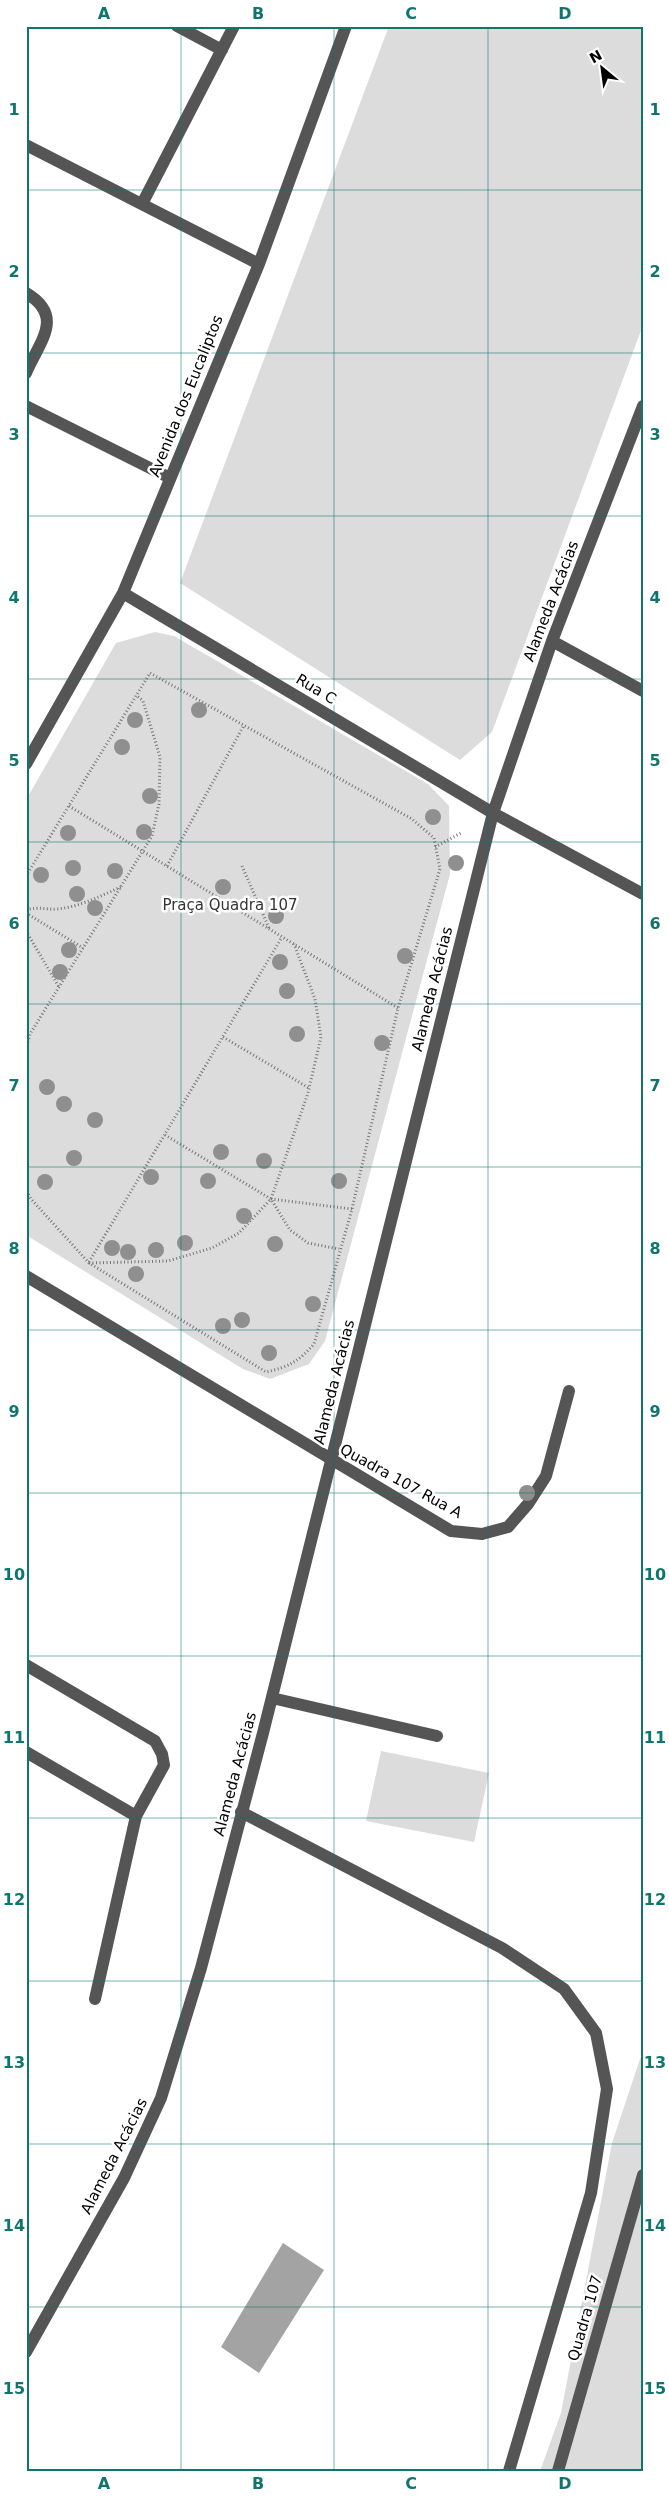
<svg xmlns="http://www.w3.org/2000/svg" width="669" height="2497" font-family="'DejaVu Sans',sans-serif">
<rect width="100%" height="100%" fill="#fff"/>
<path fill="#dcdcdc" d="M389 26H643V325L492 732 460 760 180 583Z
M155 632 174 636 428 784 449 806 450 874 325 1341 309 1364 270 1379 243 1369 26 1235V800L116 643Z
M381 1751 489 1773 474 1842 366 1821Z
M643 2050V2471H540L561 2413 612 2143Z"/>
<path fill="#a3a3a3" d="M283 2243 324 2270 259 2373 221 2347Z"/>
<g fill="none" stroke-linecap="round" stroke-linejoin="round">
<path stroke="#777" stroke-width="3" stroke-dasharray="1 2.5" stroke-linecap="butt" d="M69 806 398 1008
M435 847 461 833
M167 866 244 725
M242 866 269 928
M26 876 150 673 412 819 434 838 440 869 398 1008 352 1209 314 1344C299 1361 289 1367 266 1372L89 1263 31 1199 26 1190
M26 910C40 906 45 910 57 909 80 907 100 896 121 887
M26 913 83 948
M26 931 59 987
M223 1037 309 1088
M26 1049 30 1034 152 836 159 804 160 757 143 701 136 695
M165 1135 271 1199 290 1230 308 1243 339 1249
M271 1199 352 1209
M89 1262 282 937
M89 1263 168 1261 212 1248 239 1233 271 1199 308 1093 321 1037 315 999 294 944"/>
<path stroke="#555" stroke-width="12" d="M177 26 222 50
M26 145 259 264
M142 204 234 26
M26 293C65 316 40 341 26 373
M26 406 170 478
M123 593 493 813 643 894
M552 641 643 691
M26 764 123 593 259 264 346 26
M26 1276 451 1531 482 1534 508 1527 528 1504 546 1476 569 1391
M26 1665 155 1741 162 1754 164 1765 136 1816
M272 1698 437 1736
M26 1752 136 1816 95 1999
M241 1812 502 1948 564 1989 596 2033 607 2089 591 2193 509 2471
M26 2352 124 2178 161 2098 201 1968 263 1733 493 813 552 641 643 406
M558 2471 643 2175"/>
</g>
<g fill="#8f8f8f">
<circle cx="199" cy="710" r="8"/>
<circle cx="135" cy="720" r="8"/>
<circle cx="122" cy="747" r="8"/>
<circle cx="150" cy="796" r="8"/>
<circle cx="433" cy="817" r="8"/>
<circle cx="144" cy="832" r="8"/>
<circle cx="68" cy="833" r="8"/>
<circle cx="456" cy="863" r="8"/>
<circle cx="73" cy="868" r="8"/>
<circle cx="115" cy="871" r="8"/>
<circle cx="41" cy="875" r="8"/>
<circle cx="223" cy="887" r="8"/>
<circle cx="77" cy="894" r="8"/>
<circle cx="95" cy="908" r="8"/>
<circle cx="276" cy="916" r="8"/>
<circle cx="69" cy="950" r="8"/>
<circle cx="405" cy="956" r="8"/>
<circle cx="280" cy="962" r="8"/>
<circle cx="60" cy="972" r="8"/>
<circle cx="287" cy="991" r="8"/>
<circle cx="297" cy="1034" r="8"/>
<circle cx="382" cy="1043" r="8"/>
<circle cx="47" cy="1087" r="8"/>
<circle cx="64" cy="1104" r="8"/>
<circle cx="95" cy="1120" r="8"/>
<circle cx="221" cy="1152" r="8"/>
<circle cx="74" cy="1158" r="8"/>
<circle cx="264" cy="1161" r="8"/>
<circle cx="151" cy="1177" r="8"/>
<circle cx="208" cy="1181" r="8"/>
<circle cx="339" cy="1181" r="8"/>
<circle cx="45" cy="1182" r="8"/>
<circle cx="244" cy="1216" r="8"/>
<circle cx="185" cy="1243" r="8"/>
<circle cx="275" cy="1244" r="8"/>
<circle cx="112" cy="1248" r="8"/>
<circle cx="156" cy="1250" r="8"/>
<circle cx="128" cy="1252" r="8"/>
<circle cx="136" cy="1274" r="8"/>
<circle cx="313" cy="1304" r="8"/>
<circle cx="242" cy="1320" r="8"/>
<circle cx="223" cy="1326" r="8"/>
<circle cx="269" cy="1353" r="8"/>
<circle cx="527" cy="1493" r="8"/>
</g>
<path fill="none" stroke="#0f766e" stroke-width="1" stroke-opacity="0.55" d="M181 26V2471M334 26V2471M488 26V2471M26 190H643M26 353H643M26 516H643M26 679H643M26 842H643M26 1004H643M26 1167H643M26 1330H643M26 1493H643M26 1656H643M26 1818H643M26 1981H643M26 2144H643M26 2307H643"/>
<g text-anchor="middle" stroke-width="5" stroke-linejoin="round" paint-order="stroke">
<g font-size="15" fill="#000" stroke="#fff">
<text transform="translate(186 396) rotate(-68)" y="5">Avenida dos Eucaliptos</text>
<text transform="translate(551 601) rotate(-69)" y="5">Alameda Acácias</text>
<text transform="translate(316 689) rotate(31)" y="5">Rua C</text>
<text transform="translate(432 989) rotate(-76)" y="5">Alameda Acácias</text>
<text transform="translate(334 1382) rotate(-76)" y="5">Alameda Acácias</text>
<text transform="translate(401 1481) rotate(29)" y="5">Quadra 107 Rua A</text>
<text transform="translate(235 1774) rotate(-75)" y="5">Alameda Acácias</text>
<text transform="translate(114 2156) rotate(-63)" y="5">Alameda Acácias</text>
<text transform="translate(585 2318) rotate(-74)" y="5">Quadra 107</text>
</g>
<g font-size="15" fill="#333" stroke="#fff">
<text x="230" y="910">Praça Quadra 107</text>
</g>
</g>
<rect width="669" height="2497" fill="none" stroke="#ffffff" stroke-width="55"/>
<g transform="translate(602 68) rotate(331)" stroke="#ffffff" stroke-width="4" paint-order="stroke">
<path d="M0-4L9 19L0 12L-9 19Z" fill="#000000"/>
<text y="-8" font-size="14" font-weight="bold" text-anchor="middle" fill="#000000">N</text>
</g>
<rect x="28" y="28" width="614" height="2442" fill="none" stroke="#0f766e" stroke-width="2"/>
<g font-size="16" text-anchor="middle" font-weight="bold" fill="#0f766e">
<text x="104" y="19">A</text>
<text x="258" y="19">B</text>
<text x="411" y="19">C</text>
<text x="565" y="19">D</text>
<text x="14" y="115">1</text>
<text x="655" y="115">1</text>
<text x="14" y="277">2</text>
<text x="655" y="277">2</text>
<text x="14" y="440">3</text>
<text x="655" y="440">3</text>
<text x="14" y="603">4</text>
<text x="655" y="603">4</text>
<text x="14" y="766">5</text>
<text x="655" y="766">5</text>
<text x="14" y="929">6</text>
<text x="655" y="929">6</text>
<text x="14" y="1091">7</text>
<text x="655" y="1091">7</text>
<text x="14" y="1254">8</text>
<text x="655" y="1254">8</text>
<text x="14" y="1417">9</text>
<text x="655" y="1417">9</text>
<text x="14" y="1580">10</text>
<text x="655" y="1580">10</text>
<text x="14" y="1743">11</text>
<text x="655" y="1743">11</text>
<text x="14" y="1905">12</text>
<text x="655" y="1905">12</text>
<text x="14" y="2068">13</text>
<text x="655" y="2068">13</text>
<text x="14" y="2231">14</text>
<text x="655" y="2231">14</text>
<text x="14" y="2394">15</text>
<text x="655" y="2394">15</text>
<text x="104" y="2489">A</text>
<text x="258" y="2489">B</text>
<text x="411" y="2489">C</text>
<text x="565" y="2489">D</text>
</g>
</svg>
